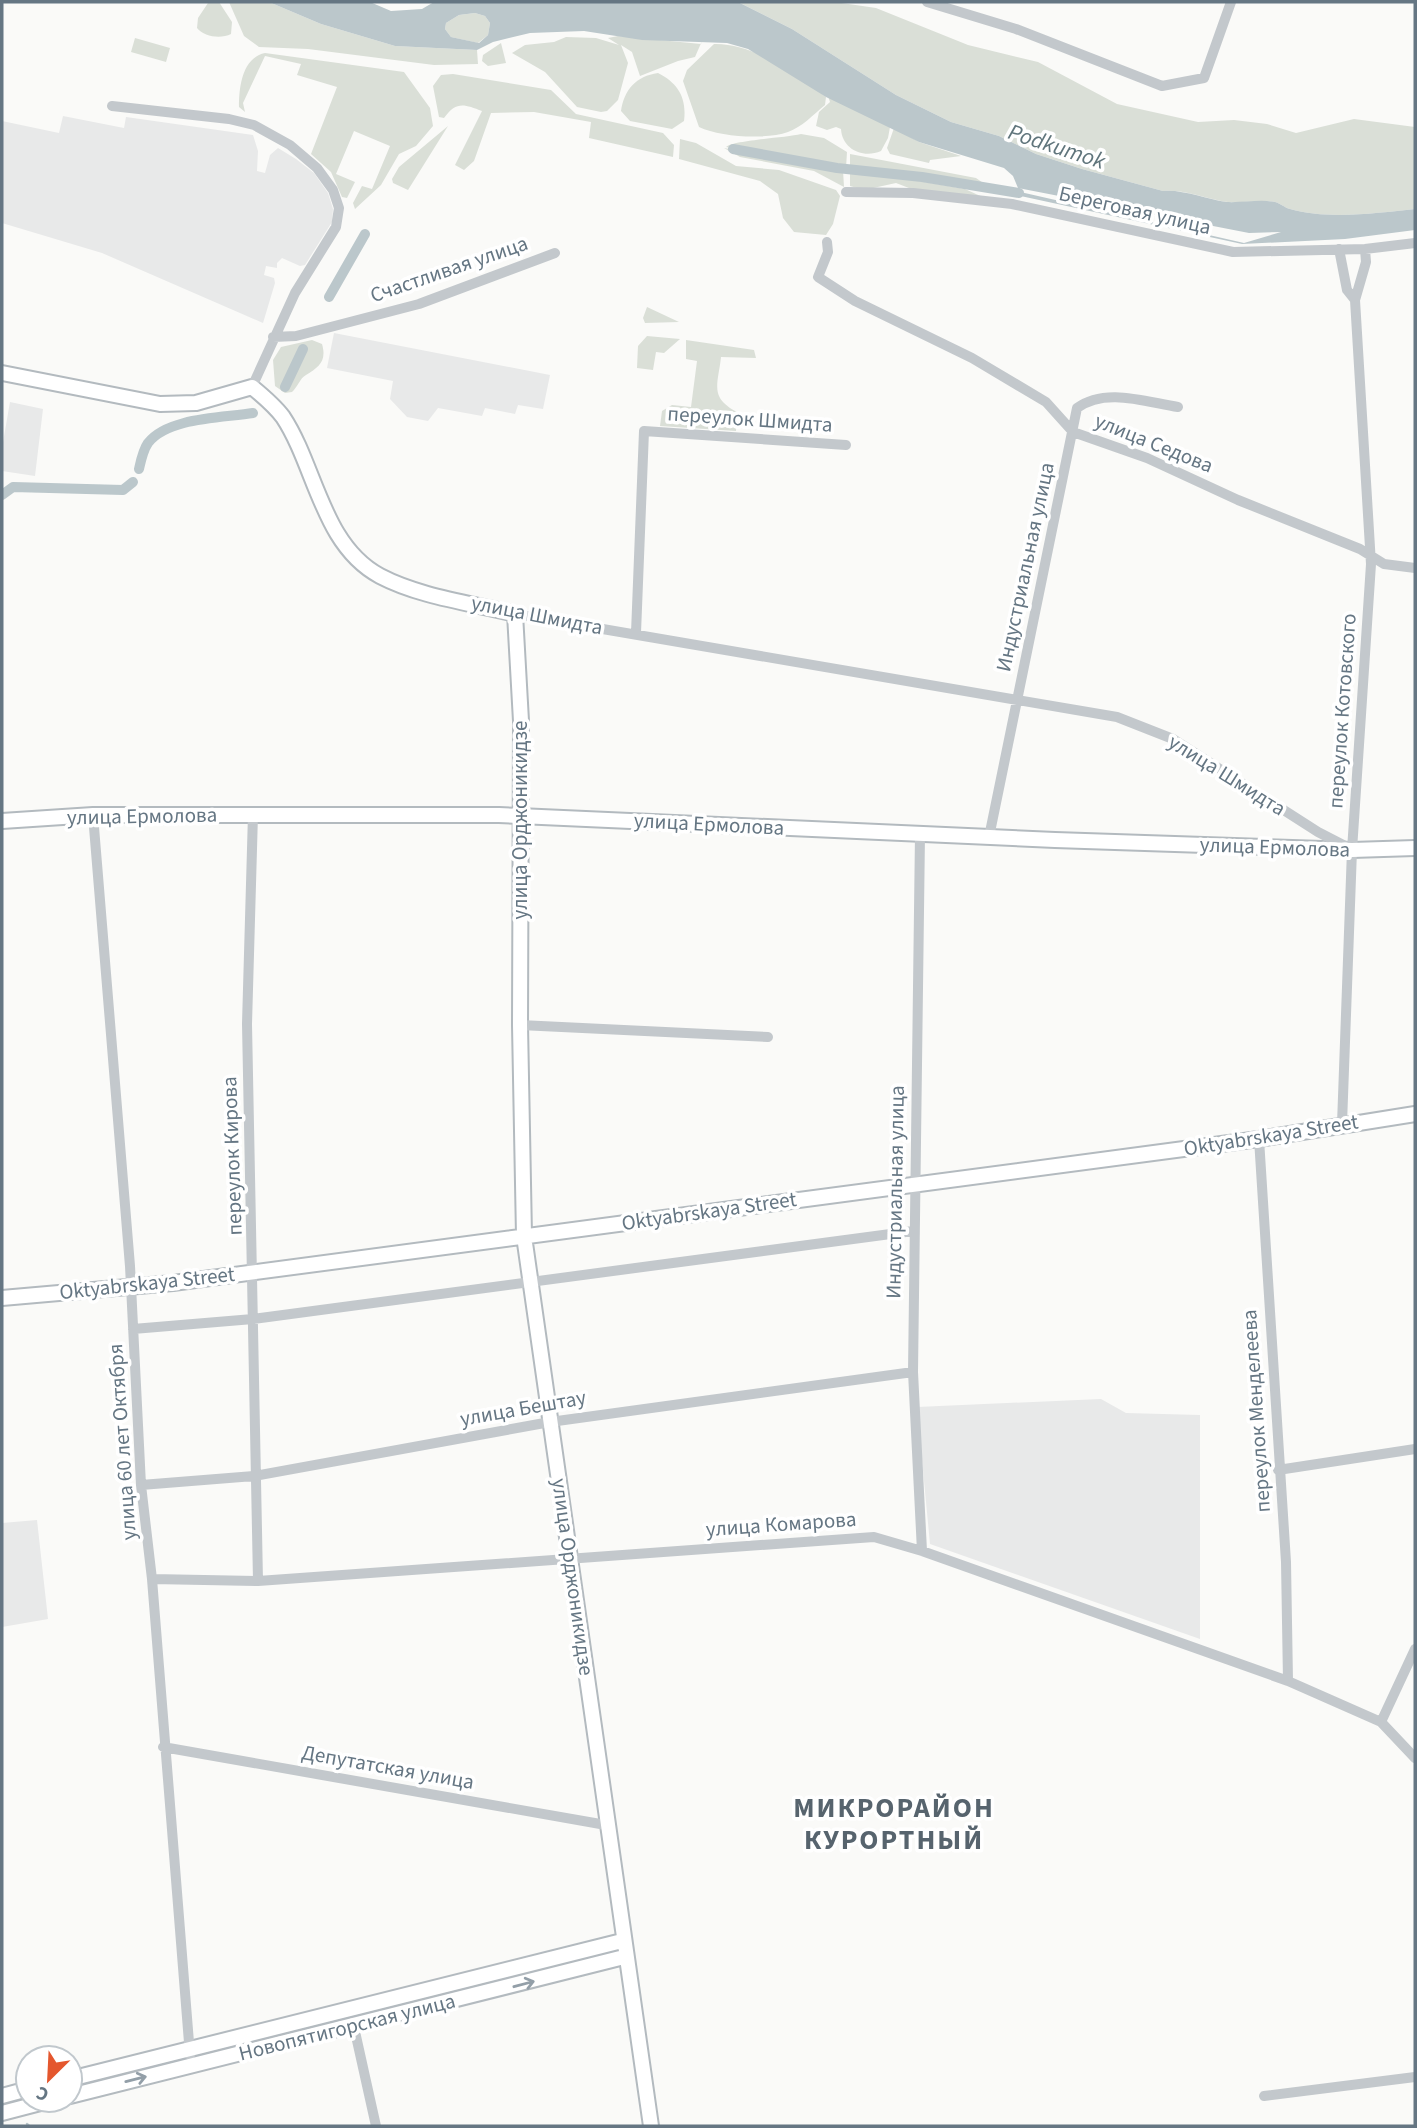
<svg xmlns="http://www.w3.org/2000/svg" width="1417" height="2128" font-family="'Source Sans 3',sans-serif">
<rect width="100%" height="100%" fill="#fafaf8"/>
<path fill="#e8e9e9" d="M63 116 124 128 126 117 253 135 258 151 257 171 265 173 270 155 278 148 296 159 314 173 328 193 333 209 332 222 305 265 300 266 282 258 277 263V268L266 266 264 275 274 278 275 283 263 323 102 253 2 223V121L59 133Z
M334 333 550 375 543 409 518 405 515 414 485 408 482 416 438 408 428 421 407 417 390 399 393 381 327 368Z
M10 402 43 409 35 476 2 471V448Z
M1101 1399 1126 1413 1200 1415V1639L930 1544 917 1407Z
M37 1520 48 1619 2 1627V1523Z"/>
<path fill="#dadfd7" d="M219 2 232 22 231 34C221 39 204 37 197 28L198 18 208 3Z
M229 2H269L321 24 395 46 477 50 478 64 434 65 308 49 259 47 244 36Z
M738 2H835L876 8 968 45 1038 62 1117 104 1198 122 1234 120 1267 124 1296 133 1354 119 1415 127V209C1377 213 1328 220 1290 209 1285 208 1280 203 1275 202 1258 199 1239 205 1221 201 1203 197 1180 189 1163 191L1082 169 1036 154 999 136 951 122 896 95 792 29Z
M475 13 485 16 490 23 488 35 478 43 451 37 445 29 446 23 459 15Z
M618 36 701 44 702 41 695 57 678 61 640 76 632 52 621 45 628 63 618 100 607 111 601 112 577 107 545 72 512 53 525 45 554 42 566 37 596 38 619 45 608 38Z
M135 38 170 48 166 62 131 52Z
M501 43 506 63 488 66 482 61 483 55Z
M714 44C754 43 796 74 826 97L825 105C813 115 802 127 788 132 765 140 720 137 699 127L683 81 687 70Z
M265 53 404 72 430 108 433 126 416 146 399 154 381 185 355 209 353 203 362 186 372 189 390 146 354 131 336 174 355 182 347 198 342 197 331 172 311 154 337 87 297 75 301 64 265 56 243 103 245 112 239 107C239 87 242 58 265 53Z
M658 73C678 83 687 98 684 121L672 129 630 121 621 111C624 90 636 76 658 73Z
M453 74 551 90 576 114 663 133 674 145 673 157 589 138 591 122 534 112 491 113 474 161 464 170 455 165 482 111C464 104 456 101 444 118L439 117 433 86 441 75Z
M828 96 890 127 888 138 881 151C863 159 842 149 841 129L836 127 827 130 816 126 819 112 830 102Z
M448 126 408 190 393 183 392 179 399 167Z
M894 128 919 142 961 156 930 160 929 163 890 154 887 148Z
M801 134 824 138 847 152 846 168 726 147C733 140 785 138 801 134Z
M680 139 696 143 736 166 779 170 836 190 840 196 833 224 826 235 794 232 783 218 778 194 760 181 679 159Z
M724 148 843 170 844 187 814 171 740 157Z
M850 154 976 178 989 187 850 165Z
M850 169 965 189 987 199 914 190 896 183 864 190 850 186Z
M647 307 679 322 645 323 643 318Z
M647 336 680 339 664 353 656 352 653 370 637 368 638 346Z
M312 340 322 344C327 361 319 367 306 375 300 378 297 388 292 392L285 393 275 386 273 360 281 347Z
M686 340 754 350 756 358 721 357C718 385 709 397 737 412L736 431 660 426 662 411 672 405 691 407 697 361 686 359Z"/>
<path fill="#bbc7cb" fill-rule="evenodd" d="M269 2H370L391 11 422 9 434 2H738L792 29 896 95 951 122 999 136 1036 154 1082 169 1163 191C1182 189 1206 199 1226 202 1242 203 1260 199 1275 202 1280 203 1285 208 1290 209 1328 220 1377 213 1415 209V230L1345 239 1242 244 1007 193V189L1244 243 1281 232 1249 233 1018 188 1013 176 1004 168 919 142 826 97 748 49 727 43 642 40 584 31 530 33 493 42 477 50 395 46 321 24ZM475 13 485 16 490 23 488 35 479 43 451 37 445 29 446 23 459 15Z"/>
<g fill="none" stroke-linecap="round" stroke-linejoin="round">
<path stroke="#bbc7cb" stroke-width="2.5" d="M27 2124 29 2126"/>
<path stroke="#bbc7cb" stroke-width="10" d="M733 149 837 168 922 177 1019 193
M329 297 365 234
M285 387 303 349
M139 469C141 460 143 450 148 443 168 417 224 418 253 413
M2 495 13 487 123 490 133 482"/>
<defs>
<path id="secondary" d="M2 373 160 404 196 403 252 387C263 396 274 405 283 417 316 467 322 545 380 576 420 597 471 603 515 614L521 721 520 1025 524 1236 651 2126
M2 821 93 815H499L1055 840 1352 850 1415 848
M2 1298 173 1283 1259 1139 1415 1114
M70 2079 622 1941
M2 2096 28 2089
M70 2096 624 1957
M2 2113 52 2100"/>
</defs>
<use href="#secondary" stroke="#b3babf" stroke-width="18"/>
<path stroke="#c3c8cc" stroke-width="10" d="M927 2 1016 29 1162 86 1204 78 1231 2
M112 106 229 119 254 125 290 145 317 168 333 190 339 208 336 227 295 293 252 387
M846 192 913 193 1012 204 1233 252 1365 249 1415 243
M827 242 828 252 818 277 855 301 972 358 1046 402 1073 432 1147 458 1238 500 1360 549 1384 564 1415 568
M1339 249 1347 290 1355 300 1371 564 1352 850 1342 1124
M1355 300 1366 262 1365 249
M273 337 296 336 419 304 555 253
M515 614 1117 717 1173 739 1318 832 1349 848
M636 633 644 431 846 445
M253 814 247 1024 258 1581
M93 815 130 1266 141 1485 152 1579 190 2055
M920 834 913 1372 922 1551
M989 837 1077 408C1105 387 1146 402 1178 407
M520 1025 768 1037
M1259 1139 1286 1562 1288 1681
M133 1329 253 1319 913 1231
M1278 1470 1415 1449
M141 1485 254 1476 550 1422 913 1372
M152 1579 258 1581 874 1537 922 1551 1288 1681 1381 1722 1415 1758
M1381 1722 1415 1649
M163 1747 606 1825
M354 2027 376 2126
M1264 2096 1415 2077"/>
<use href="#secondary" stroke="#fff" stroke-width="14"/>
</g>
<defs><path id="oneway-shaft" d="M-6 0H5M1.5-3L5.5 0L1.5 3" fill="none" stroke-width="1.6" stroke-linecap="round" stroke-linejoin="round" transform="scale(1.75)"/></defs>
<g stroke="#939fa8">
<use href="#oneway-shaft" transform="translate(524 1984) rotate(-15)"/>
<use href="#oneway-shaft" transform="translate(136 2079) rotate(-14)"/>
</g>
<g text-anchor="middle" stroke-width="7" stroke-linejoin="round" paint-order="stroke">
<g font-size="21" fill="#657683" stroke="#fff">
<text transform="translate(1135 210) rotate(13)" y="7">Береговая улица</text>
<text transform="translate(449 269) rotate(-19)" y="7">Счастливая улица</text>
<text transform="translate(750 419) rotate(4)" y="7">переулок Шмидта</text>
<text transform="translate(1154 443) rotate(22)" y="7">улица Седова</text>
<text transform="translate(1025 567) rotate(-78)" y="7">Индустриальная улица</text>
<text transform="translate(537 615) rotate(11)" y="7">улица Шмидта</text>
<text transform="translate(1342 711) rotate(-86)" y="7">переулок Котовского</text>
<text transform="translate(1227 775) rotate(32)" y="7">улица Шмидта</text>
<text transform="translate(142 816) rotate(-1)" y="7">улица Ермолова</text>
<text transform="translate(520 820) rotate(-90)" y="7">улица Орджоникидзе</text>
<text transform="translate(709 824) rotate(3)" y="7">улица Ермолова</text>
<text transform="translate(1275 847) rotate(2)" y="7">улица Ермолова</text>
<text transform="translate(1271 1135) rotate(-9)" y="7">Oktyabrskaya Street</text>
<text transform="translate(232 1156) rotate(-92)" y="7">переулок Кирова</text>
<text transform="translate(895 1192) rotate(-89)" y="7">Индустриальная улица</text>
<text transform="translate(709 1211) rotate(-8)" y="7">Oktyabrskaya Street</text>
<text transform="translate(147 1283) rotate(-6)" y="7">Oktyabrskaya Street</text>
<text transform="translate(523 1408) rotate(-10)" y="7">улица Бештау</text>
<text transform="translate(1256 1411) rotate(-94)" y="7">переулок Менделеева</text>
<text transform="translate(122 1442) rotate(-94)" y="7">улица 60 лет Октября</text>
<text transform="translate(781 1524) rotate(-4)" y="7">улица Комарова</text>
<text transform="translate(573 1577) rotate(82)" y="7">улица Орджоникидзе</text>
<text transform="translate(388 1767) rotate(10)" y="7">Депутатская улица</text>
<text transform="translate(347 2027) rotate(-14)" y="7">Новопятигорская улица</text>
</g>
<g font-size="23" font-style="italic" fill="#60757c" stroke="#fff">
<text transform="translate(1057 146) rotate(18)" y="8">Podkumok</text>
</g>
<g font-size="28" font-weight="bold" letter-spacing="2" fill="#57646e" stroke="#fff">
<text x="894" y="1817">МИКРОРАЙОН<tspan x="894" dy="32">КУРОРТНЫЙ</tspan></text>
</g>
</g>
<rect width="1417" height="2128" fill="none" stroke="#657683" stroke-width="7"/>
<g transform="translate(49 2079) rotate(204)"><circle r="33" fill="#ffffff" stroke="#c1c8cd" stroke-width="2"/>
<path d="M0-5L12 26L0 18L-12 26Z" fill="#e4572e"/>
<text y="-10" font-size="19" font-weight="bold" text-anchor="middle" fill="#657683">С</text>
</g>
</svg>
